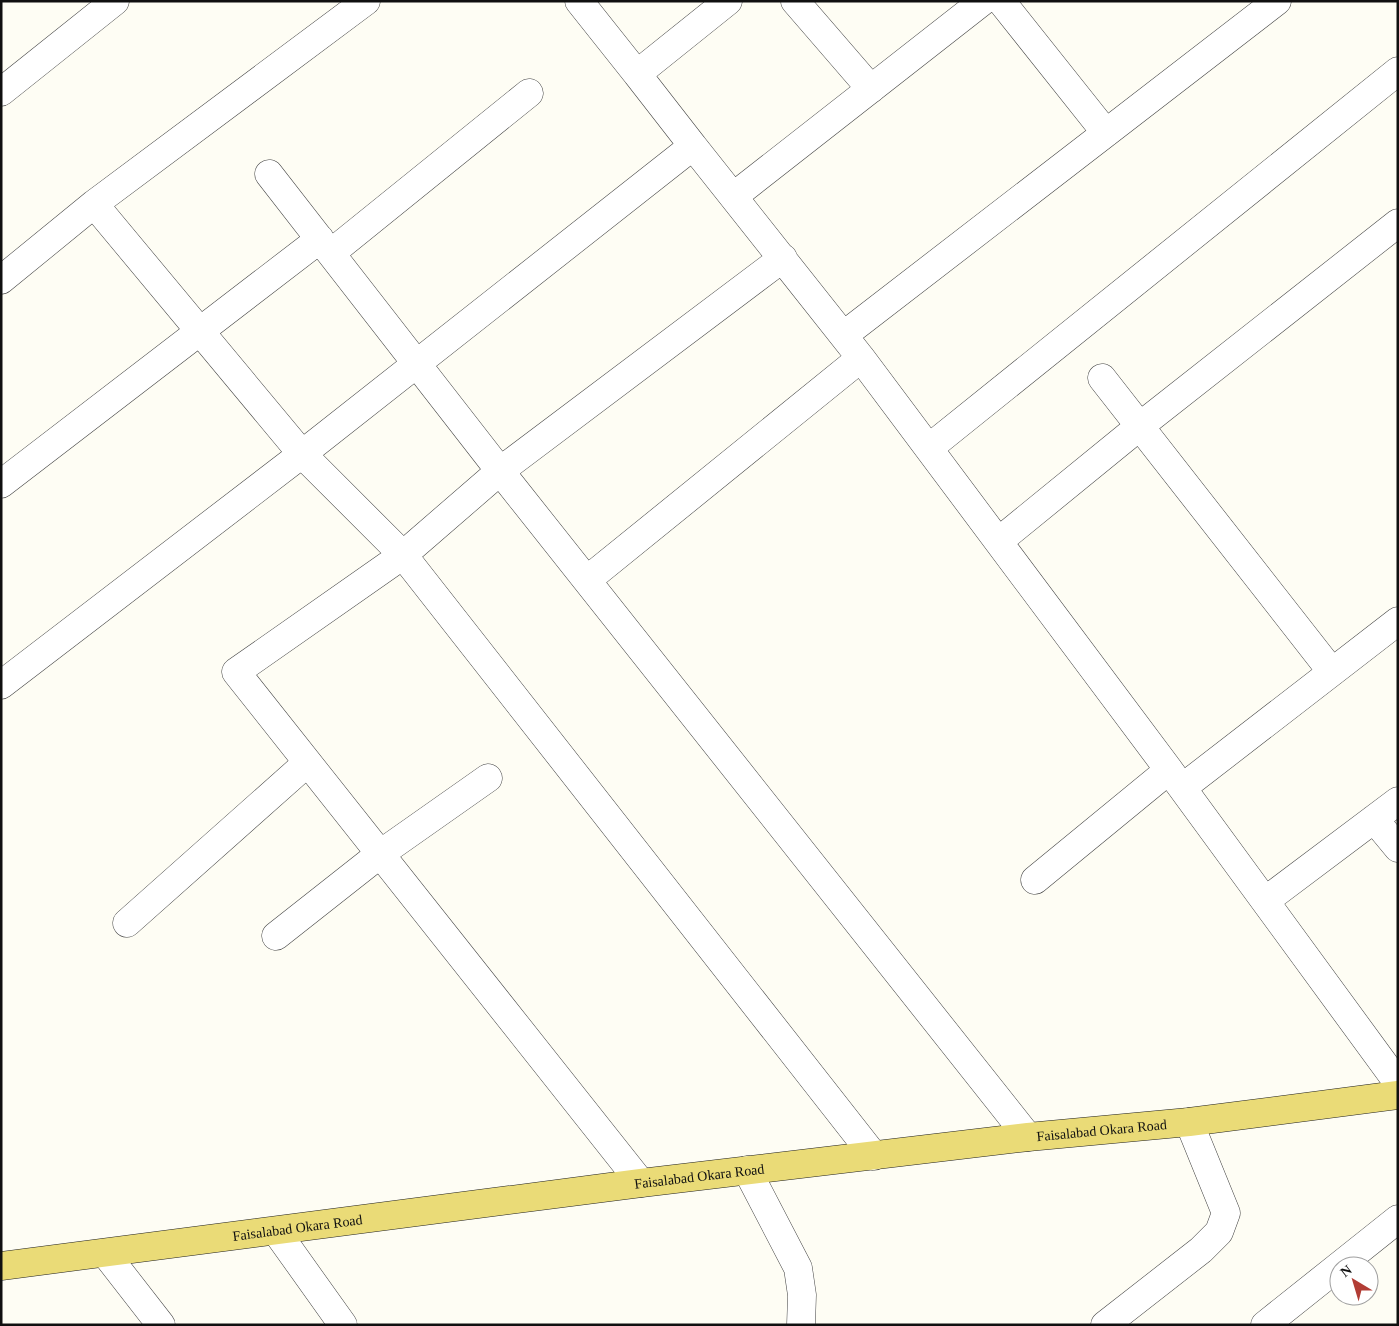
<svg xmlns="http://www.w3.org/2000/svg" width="1399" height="1326" font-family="'Times New Roman',serif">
<rect width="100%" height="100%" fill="#fefdf4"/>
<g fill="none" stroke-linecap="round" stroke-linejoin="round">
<defs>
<path id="minor" d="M579 1 637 74
M795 1 871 89
M1001 1 1106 133
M1 92 115 1
M693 146 637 74 728 1
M269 174 500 471 1028 1137
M734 196 983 1
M94 204 302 454 403 555 874 1156
M331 253 529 93
M1 280 94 204 366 1
M844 335 1277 1
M1102 378 1332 672
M929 448 1398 71
M1 484 320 239
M999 541 1140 426 1398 223
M587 580 861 358
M1 685 302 454 693 146 861 358 1169 770 1398 1083
M1182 788 1398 621
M1374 819 1398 848
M1035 880 1169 770
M1265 901 1398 801
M127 923 307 763
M276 936 380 854 488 778
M747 1170 798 1268 802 1295 801 1325
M641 1183 236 672 403 555 500 471 783 258
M276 1231 343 1325
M105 1253 161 1325
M1339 1266 1398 1219
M1105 1325 1201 1250 1219 1232 1226 1213 1189 1122
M1265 1325 1339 1266"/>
<g id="major">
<path id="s1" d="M1 1266 641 1183 1028 1137 1189 1122 1398 1095"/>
</g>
</defs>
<use href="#minor" stroke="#434343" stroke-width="29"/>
<use href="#major" stroke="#212121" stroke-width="29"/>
<use href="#minor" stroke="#fff" stroke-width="28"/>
<use href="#major" stroke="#eadb77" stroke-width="28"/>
</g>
<g text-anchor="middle" stroke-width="5" stroke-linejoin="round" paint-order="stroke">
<g font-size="14" fill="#101010" stroke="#fff">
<text dy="5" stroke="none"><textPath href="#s1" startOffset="1109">Faisalabad Okara Road</textPath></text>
<text dy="5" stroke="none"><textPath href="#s1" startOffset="704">Faisalabad Okara Road</textPath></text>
<text dy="5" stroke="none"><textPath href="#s1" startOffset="299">Faisalabad Okara Road</textPath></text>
</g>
</g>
<rect width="1399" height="1326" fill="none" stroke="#101010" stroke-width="5"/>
<g transform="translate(1354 1281) rotate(322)"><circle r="24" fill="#ffffff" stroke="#9f9f9f"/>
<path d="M0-4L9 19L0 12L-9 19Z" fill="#b23d35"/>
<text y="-8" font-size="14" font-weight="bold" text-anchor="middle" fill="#101010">N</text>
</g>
</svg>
